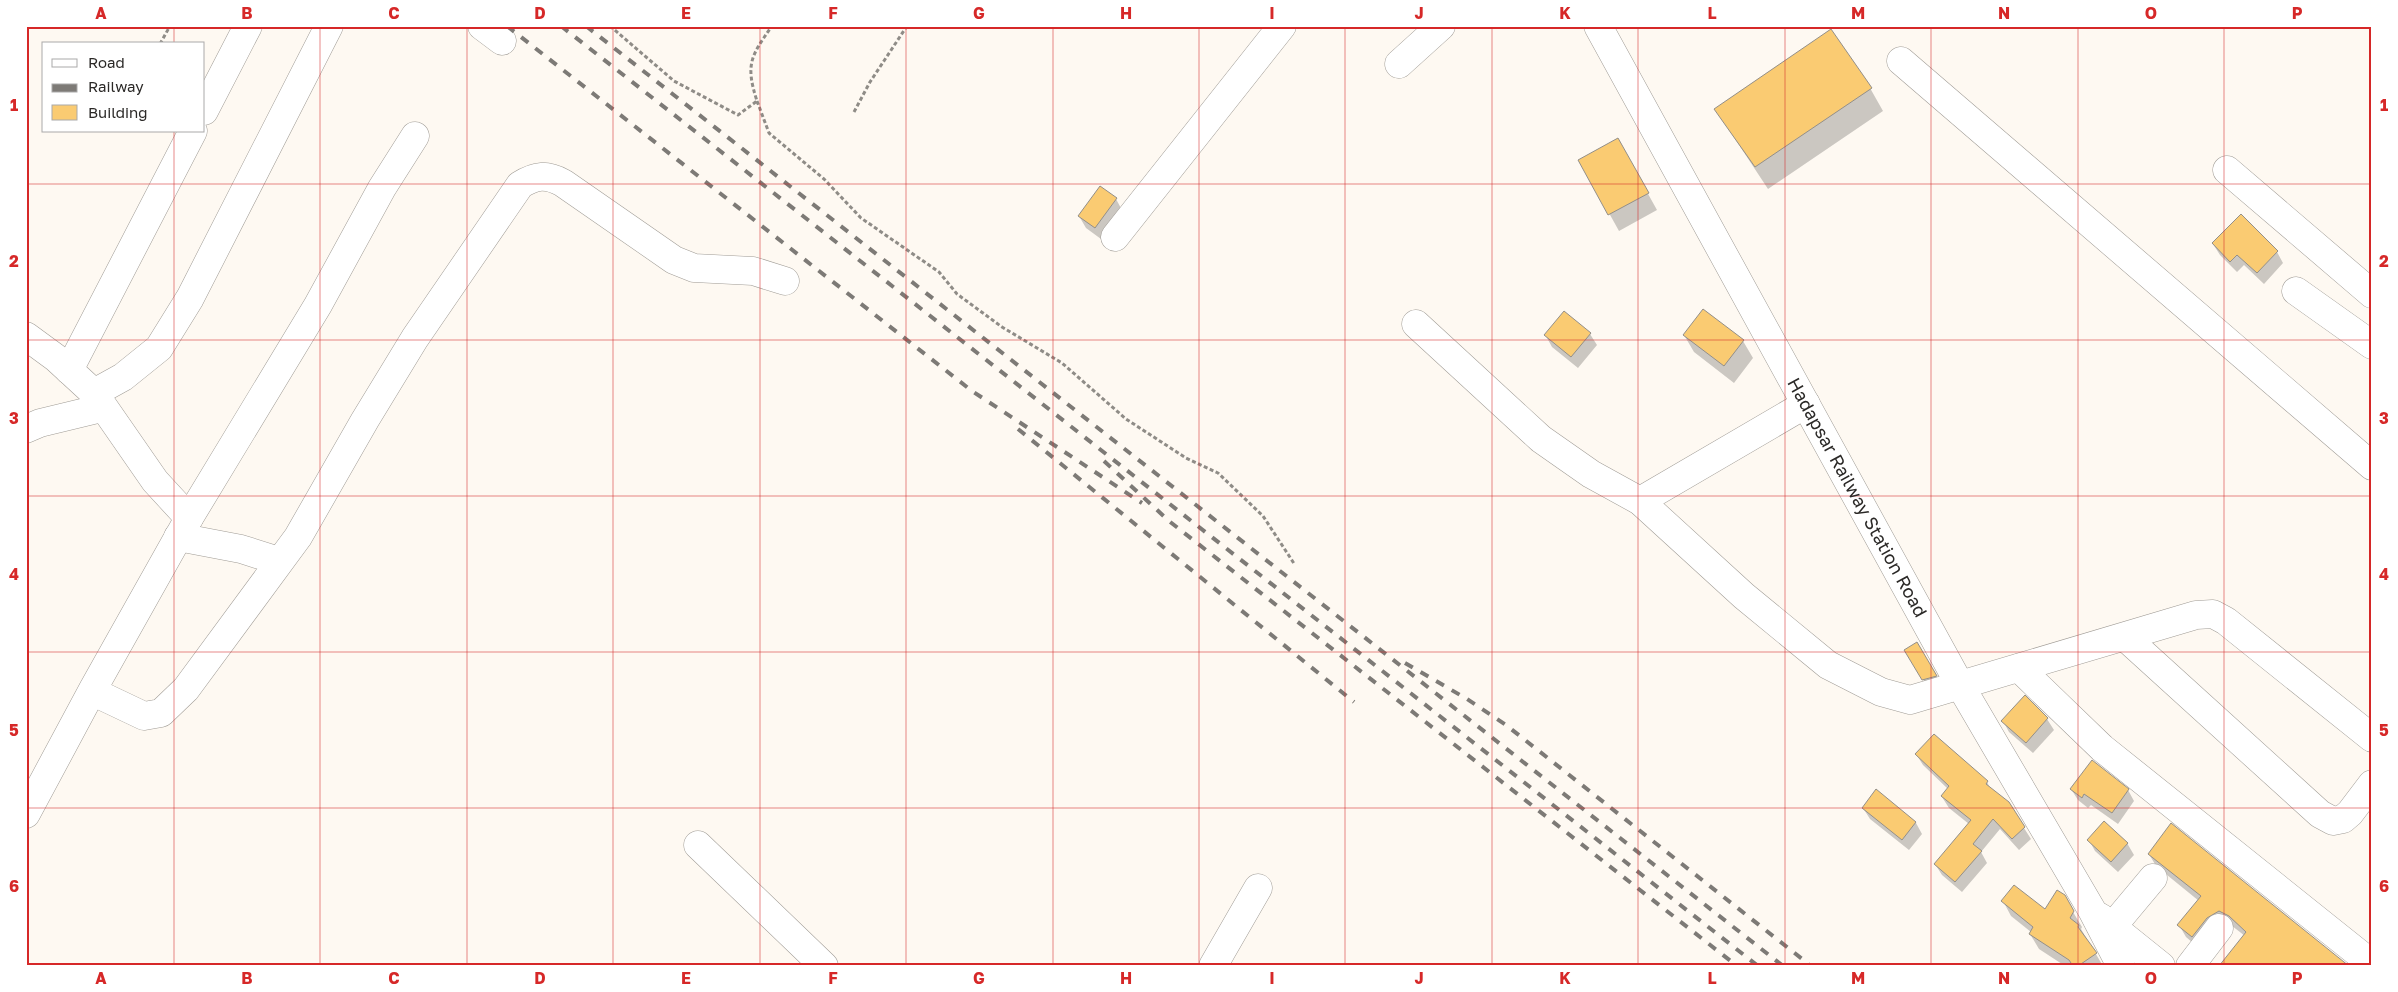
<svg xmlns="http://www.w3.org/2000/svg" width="2398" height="992" font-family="'Golos Text',sans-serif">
<rect width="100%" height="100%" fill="#fef9f2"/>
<path fill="#0003" d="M1870 88 1883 111 1768 189 1716 110Z
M1618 140 1657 210 1619 231 1580 161Z
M1116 199 1122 210 1101 239 1086 228 1079 216Z
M2213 244 2277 252 2283 263 2264 284 2244 265 2237 272 2220 255Z
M1590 334 1597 345 1578 368 1552 347 1546 336Z
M1684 335 1743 341 1753 358 1734 383 1694 352Z
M1917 643 1942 687 1930 691 1906 650Z
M2047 719 2054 730 2033 753 2009 732 2003 721Z
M1916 754 1987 782 1991 790 2008 803 2031 839 2019 850 2000 829 1981 852 1987 863 1962 892 1942 875 1935 864 1969 824 1949 808 1942 797 1948 789 1923 765Z
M2071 789 2128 790 2134 801 2118 824 2091 805 2088 808 2078 800Z
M1863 808 1916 823 1922 834 1909 850 1870 819Z
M2089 840 2127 843 2134 855 2118 872 2095 851Z
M2149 854 2349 966 2245 936 2227 922 2200 949 2186 937 2179 925 2199 901 2156 866Z
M2003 901 2045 911 2073 912 2082 927 2081 929 2103 966H2065L2039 949 2030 934 2031 932 2011 916Z"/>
<path fill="#facb72" stroke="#938f89" d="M1831 29 1872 88 1755 167 1714 109Z
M1618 138 1649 193 1608 215 1578 160Z
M1100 186 1117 198 1095 228 1078 216Z
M2241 214 2278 251 2257 273 2237 255 2230 262 2212 243Z
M1703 309 1744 340 1724 366 1683 335Z
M1564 311 1591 333 1571 357 1544 335Z
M1917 642 1930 664 1937 676 1922 680 1904 650Z
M2025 695 2048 718 2026 743 2001 721Z
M1934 734 1988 781 1986 784 2009 802 2025 827 2012 839 1993 819 1973 844 1982 851 1955 882 1934 864 1971 820 1941 796 1949 786 1915 754Z
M2092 760 2129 789 2112 813 2084 794 2082 798 2070 789Z
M1876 789 1916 822 1902 840 1862 808Z
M2104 821 2128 843 2111 862 2087 840Z
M2171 823 2349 966H2219L2246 932 2229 916 2219 911 2207 918 2192 937 2177 925 2201 896 2148 854Z
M2014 885 2045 909 2057 890 2065 895 2074 911 2070 918 2079 925 2078 927 2097 953 2078 966H2073L2069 960 2029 934 2033 927 2001 901Z"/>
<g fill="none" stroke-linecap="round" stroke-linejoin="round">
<defs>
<g id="minor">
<path d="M482 26 502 41"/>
<path id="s1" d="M1598 26 1960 685 2093 912 2121 966"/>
<path d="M1901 61 2372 466"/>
<path d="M1399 64 1441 26"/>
<path d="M204 111 248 26"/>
<path d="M2227 170 2372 294"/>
<path d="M1115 237 1282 26"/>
<path d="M2296 291 2372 345"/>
<path d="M1416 324 1541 439 1591 474 1640 501 1744 596 1828 665 1881 692 1910 700 2196 615 2213 614 2226 621 2372 738"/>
<path d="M26 336 56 358 94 393 155 481 189 518"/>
<path d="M69 370 193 131"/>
<path d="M94 393 123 377 159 348 190 298 329 26"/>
<path d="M26 429 40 423 102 408"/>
<path d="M1640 501 1806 404"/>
<path d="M178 537 241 549 279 561"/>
<path d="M2125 637 2320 814 2333 821 2343 819 2350 813 2372 784"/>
<path d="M2019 668 2102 748 2372 964"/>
<path d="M104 697 144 716 161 713 186 689 298 537 365 420 415 338 520 185C536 175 546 174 563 183L674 260 694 268 753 271 785 281"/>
<path d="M26 814 93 689 189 518 318 305 382 188 415 136"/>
<path d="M698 845 824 966"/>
<path d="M2100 917 2161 966"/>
<path d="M2112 927 2153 878"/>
<path d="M1213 966 1258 888"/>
<path d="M2190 966 2219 928"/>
</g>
</defs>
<use href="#minor" stroke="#a09c96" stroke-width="29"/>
<path stroke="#8f8c87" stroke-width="3" stroke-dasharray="4 2.5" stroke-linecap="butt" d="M610 26 674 81 738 115 757 101C745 64 751 56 772 26
M160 44 170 26
M757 101 769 133 824 179 861 218 939 272 957 294 1002 327 1062 363 1126 419 1186 458 1218 473 1263 516 1295 565
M854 112 870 82 907 26"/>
<use href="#minor" stroke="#fff" stroke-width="28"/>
<path stroke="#7d7a76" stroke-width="4" stroke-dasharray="9 9" stroke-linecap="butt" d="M507 26 972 391 1142 503
M561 26 1758 966
M586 26 1783 966
M1018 429 1354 702
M1104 461 1169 521 1737 966
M1405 663 1467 699 1506 725 1811 966"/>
</g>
<path fill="none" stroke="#d62828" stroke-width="1" stroke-opacity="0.55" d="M174 26V44M320 26V966M467 26V966M613 26V966M760 26V966M906 26V966M1053 26V966M1199 26V966M1345 26V966M1492 26V966M1638 26V966M1785 26V966M1931 26V966M2078 26V966M2224 26V966M174 131V966M26 184H2372M26 340H2372M26 496H2372M26 652H2372M26 808H2372"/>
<g text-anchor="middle" stroke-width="5" stroke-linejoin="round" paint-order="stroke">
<g font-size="18" fill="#2b2927" stroke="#fff">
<text dy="6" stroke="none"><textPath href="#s1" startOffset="538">Hadapsar Railway Station Road</textPath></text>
</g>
</g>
<rect width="2398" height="992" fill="none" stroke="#ffffff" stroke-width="55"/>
<rect x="42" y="42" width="162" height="90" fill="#ffffff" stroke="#aaa9a9"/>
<rect x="52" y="59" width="25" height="8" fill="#ffffff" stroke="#aaa9a9"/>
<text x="88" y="68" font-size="15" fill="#2b2927">Road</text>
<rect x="52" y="84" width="25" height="8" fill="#7d7a76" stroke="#aaa9a9"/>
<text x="88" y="92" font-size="15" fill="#2b2927">Railway</text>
<rect x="52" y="105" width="25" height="15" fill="#facb72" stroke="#aaa9a9"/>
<text x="88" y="118" font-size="15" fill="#2b2927">Building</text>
<rect x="28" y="28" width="2342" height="936" fill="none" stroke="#d62828" stroke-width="2"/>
<g font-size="16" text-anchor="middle" font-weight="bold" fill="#d62828">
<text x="101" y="19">A</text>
<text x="247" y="19">B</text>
<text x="394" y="19">C</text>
<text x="540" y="19">D</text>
<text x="686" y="19">E</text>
<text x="833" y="19">F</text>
<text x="979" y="19">G</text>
<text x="1126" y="19">H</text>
<text x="1272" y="19">I</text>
<text x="1419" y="19">J</text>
<text x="1565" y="19">K</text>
<text x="1712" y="19">L</text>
<text x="1858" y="19">M</text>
<text x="2004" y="19">N</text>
<text x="2151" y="19">O</text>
<text x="2297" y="19">P</text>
<text x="14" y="111">1</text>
<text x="2384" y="111">1</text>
<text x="14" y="267">2</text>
<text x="2384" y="267">2</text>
<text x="14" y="424">3</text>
<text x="2384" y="424">3</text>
<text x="14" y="580">4</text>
<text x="2384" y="580">4</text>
<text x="14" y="736">5</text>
<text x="2384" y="736">5</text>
<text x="14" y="892">6</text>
<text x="2384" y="892">6</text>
<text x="101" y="984">A</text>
<text x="247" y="984">B</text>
<text x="394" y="984">C</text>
<text x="540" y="984">D</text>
<text x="686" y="984">E</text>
<text x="833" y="984">F</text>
<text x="979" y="984">G</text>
<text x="1126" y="984">H</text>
<text x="1272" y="984">I</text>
<text x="1419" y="984">J</text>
<text x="1565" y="984">K</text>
<text x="1712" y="984">L</text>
<text x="1858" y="984">M</text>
<text x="2004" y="984">N</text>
<text x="2151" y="984">O</text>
<text x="2297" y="984">P</text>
</g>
</svg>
